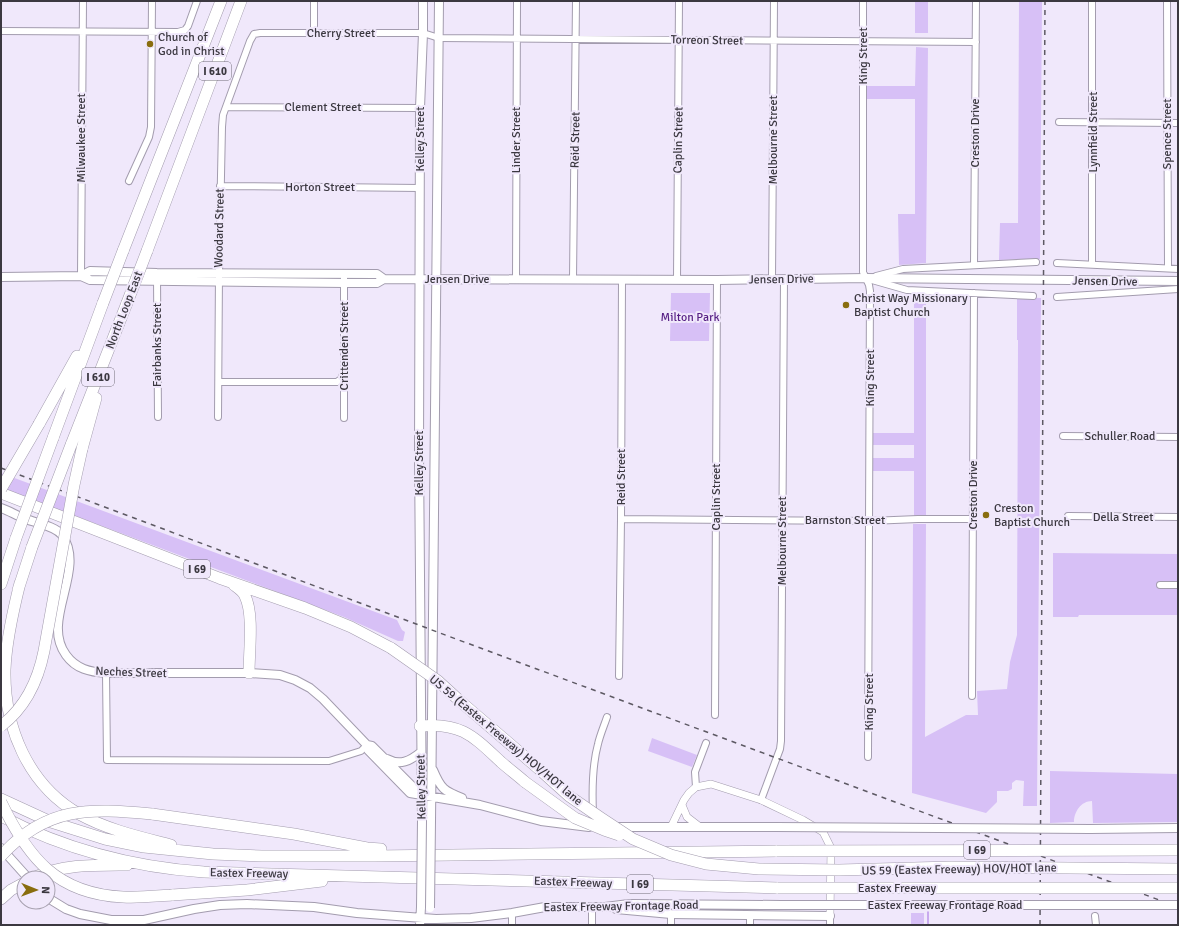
<svg xmlns="http://www.w3.org/2000/svg" width="1179" height="926" font-family="Signika,sans-serif">
<rect width="100%" height="100%" fill="#f0e8fb"/>
<path fill="#d7c0f6" d="M915 1H928V33H915Z
M1019 1H1042L1040 259 999 260 1000 223H1018Z
M916 47 928 48 926 263 899 265 898 214H915V99H866V86H915Z
M671 293H710L709 341H670Z
M914 296H926V517H914V471H873V458H914V445H873V433H914Z
M1017 297 1041 298 1037 806H1023L1024 781 1016 780 1012 783V789L1008 791H997V802L986 813 912 793 913 524H926L925 737 966 715H978L977 691 1007 689 1010 662 1017 635 1018 340H1017Z
M1 473 397 620 402 630 405 632 403 641H398L344 617 1 488Z
M1053 553 1178 554V615H1079L1078 617H1053Z
M652 738 697 755 692 767 648 751Z
M1050 771 1178 774V822L1093 823 1092 801C1081 801 1074 812 1074 822L1050 823Z
M911 913H924V925H911Z"/>
<g fill="none" stroke-linecap="round" stroke-linejoin="round">
<path stroke="#bc95eb" stroke-width="1.5" d="M928 912V925"/>
<defs>
<path id="minor" d="M863 1V272L869 285 870 291 868 757
M1167 1 1168 268
M1 31 178 32 185 30 188 26 197 1
M314 32V1
M226 107 420 108
M1059 122 1178 123
M129 181 149 137 151 127 152 1
M220 186 420 188
M1057 263 1178 269
M1092 264V1
M974 265 976 1
M81 276 83 1
M876 276 903 269 1036 262
M157 277 158 417
M573 279 576 1
M677 279 679 1
M772 279 774 1
M516 280 517 1
M872 280 907 290 1033 296
M1057 297 1178 289
M219 382H337L341 379 343 374
M218 417 219 273 222 127 223 115 250 41 254 34 260 33H423L439 38 976 42
M344 418V274
M1063 436 1178 437
M1068 516 1178 517
M621 519 870 521 918 519H973
M1160 585H1178
M106 673 107 760 329 761 361 751 367 745
M619 676 621 519 622 279
M972 696 974 293
M715 715 717 280
M696 787 695 772 706 743
M761 800 780 749 781 741 784 279
M593 813C592 790 592 766 598 744 600 735 604 726 607 717
M592 906V925
M1095 916 1096 925
M512 925V913
M671 925V914
M750 925V915
M830 925V916"/>
<path id="tertiary" d="M682 805 687 817 700 827
M671 827 684 800 689 793 696 787 711 784 761 800 803 820 823 832 831 848 830 916"/>
<path id="secondary" d="M81 276 90 280 344 283H377L384 279 717 280 866 278 1178 281
M1 277 81 276 90 271 157 273 377 274 384 279
M1 508C10 511 17 516 26 519 36 523 55 526 62 535 87 570 40 620 66 655 76 669 90 672 106 673H249L280 675 295 680 310 688 323 699 367 745 368 750 410 793 480 805 541 821 589 827
M367 745 372 746 420 794
M387 759C400 766 410 761 421 752
M433 770C441 789 444 791 462 798
M422 821 419 454 420 108 423 33V1
M431 821 439 1
M615 827H776
M1090 829 1178 828
M1 848 28 878
M48 898 66 909 80 914 111 920H144L194 909 220 905 247 904 314 907 357 913 436 919 471 918 512 913 545 907H605L629 904 781 905
M616 909 671 914 830 916
M420 925 421 907"/>
<path id="motorway" d="M123 251 221 1
M147 251 241 1
M39 424 77 356
M53 438 103 303
M71 445 127 303
M82 449 96 398
M1 493 219 578 305 608 351 627 391 648
M20 583C13 611 6 641 5 670 4 727 28 785 79 814 108 830 140 837 171 845
M1 584 16 538
M234 585C238 588 243 591 245 596 254 614 249 652 249 673
M18 590 32 547
M461 702 539 769
M420 726C461 722 473 736 501 762 509 769 517 775 525 782
M1 799 51 822 105 839 144 847 213 854 262 856H375L777 851
M152 814 294 834 367 848 381 849
M1 816C64 849 133 867 204 872L778 888
M33 878C62 864 95 865 127 865
M172 895 247 890 322 881
M1 899 11 890 24 883"/>
</defs>
<use href="#minor" stroke="#a39cae" stroke-width="8"/>
<use href="#tertiary" stroke="#a39cae" stroke-width="8"/>
<use href="#secondary" stroke="#a39cae" stroke-width="10"/>
<use href="#motorway" stroke="#a39cae" stroke-width="12"/>
<use href="#minor" stroke="#fff" stroke-width="6"/>
<use href="#tertiary" stroke="#fff" stroke-width="7"/>
<use href="#secondary" stroke="#fff" stroke-width="8"/>
<use href="#motorway" stroke="#fff" stroke-width="11"/>
<path stroke="#5d5963" stroke-width="1.5" stroke-dasharray="5 5" stroke-linecap="butt" d="M1 468 448 636 1178 907
M1040 925 1045 1"/>
<defs>
<path id="secondary-bridge" d="M776 827 1090 829
M781 905H1178
M421 907 422 821
M430 908 431 821"/>
<path id="motorway-bridge" d="M103 303 123 251
M127 303 147 251
M1 489 39 424
M16 538 53 438
M32 547 71 445
M391 648 438 681 461 702
M1 726C26 707 38 681 44 651L74 485 82 449
M539 769 569 796 601 818 633 839 671 855 706 864 759 869 839 870 951 867 1178 869
M525 782 575 818 604 830 619 835
M1 802C28 858 57 894 123 897 139 898 156 896 172 895
M777 851 1178 850
M1 856C46 806 90 808 152 814
M778 888H1178"/>
</defs>
<use href="#secondary-bridge" stroke="#a39cae" stroke-width="10" stroke-linecap="butt"/>
<use href="#motorway-bridge" stroke="#a39cae" stroke-width="12" stroke-linecap="butt"/>
<use href="#secondary-bridge" stroke="#fff" stroke-width="8"/>
<use href="#motorway-bridge" stroke="#fff" stroke-width="11"/>
</g>
<g fill="#896d0e" stroke="#f0e8fb" stroke-width="1.5">
<circle cx="150" cy="44" r="4"/>
<circle cx="846" cy="305" r="4"/>
<circle cx="986" cy="515" r="4"/>
</g>
<g text-anchor="middle" stroke-width="4" stroke-linejoin="round" paint-order="stroke">
<g fill="#f0e8fb" stroke="#716d78" stroke-width="1">
<rect x="199" y="62" width="32" height="18" rx="3"/>
<rect x="82" y="368" width="32" height="18" rx="3"/>
<rect x="184" y="560" width="26" height="18" rx="3"/>
<rect x="964" y="841" width="26" height="18" rx="3"/>
<rect x="627" y="875" width="26" height="18" rx="3"/>
</g>
<g font-size="11" font-weight="bold" fill="#3b3840">
<text x="215" y="75">I 610</text>
<text x="98" y="381">I 610</text>
<text x="197" y="573">I 69</text>
<text x="977" y="854">I 69</text>
<text x="640" y="888">I 69</text>
</g>
<g font-size="12" fill="#3b3840" stroke="#f0e8fb">
<text x="341" y="37">Cherry Street</text>
<text transform="translate(707 40) rotate(1)" y="4">Torreon Street</text>
<text transform="translate(863 56) rotate(-90)" y="4">King Street</text>
<text x="323" y="111">Clement Street</text>
<text transform="translate(1093 132) rotate(-90)" y="4">Lynnfield Street</text>
<text transform="translate(975 133) rotate(-90)" y="4">Creston Drive</text>
<text transform="translate(1167 134) rotate(-90)" y="4">Spence Street</text>
<text transform="translate(81 138) rotate(-90)" y="4">Milwaukee Street</text>
<text transform="translate(420 139) rotate(-90)" y="4">Kelley Street</text>
<text transform="translate(516 140) rotate(-90)" y="4">Linder Street</text>
<text transform="translate(575 140) rotate(-89)" y="4">Reid Street</text>
<text transform="translate(678 140) rotate(-89)" y="4">Caplin Street</text>
<text transform="translate(773 140) rotate(-90)" y="4">Melbourne Street</text>
<text x="320" y="191">Horton Street</text>
<text transform="translate(219 228) rotate(-89)" y="4">Woodard Street</text>
<text x="457" y="283">Jensen Drive</text>
<text transform="translate(781 279) rotate(-1)" y="4">Jensen Drive</text>
<text transform="translate(1105 281) rotate(1)" y="4">Jensen Drive</text>
<text transform="translate(124 310) rotate(-69)" y="4">North Loop East</text>
<text transform="translate(157 345) rotate(-90)" y="4">Fairbanks Street</text>
<text transform="translate(344 346) rotate(-90)" y="4">Crittenden Street</text>
<text transform="translate(870 378) rotate(-90)" y="4">King Street</text>
<text x="1120" y="440">Schuller Road</text>
<text transform="translate(419 463) rotate(-90)" y="4">Kelley Street</text>
<text transform="translate(621 477) rotate(-90)" y="4">Reid Street</text>
<text transform="translate(973 495) rotate(-90)" y="4">Creston Drive</text>
<text transform="translate(716 497) rotate(-90)" y="4">Caplin Street</text>
<text x="1123" y="521">Della Street</text>
<text x="845" y="524">Barnston Street</text>
<text transform="translate(782 541) rotate(-90)" y="4">Melbourne Street</text>
<text transform="translate(131 672) rotate(2)" y="4">Neches Street</text>
<text transform="translate(869 702) rotate(-90)" y="4">King Street</text>
<text transform="translate(506 740) rotate(40)" y="4">US 59 (Eastex Freeway) HOV/HOT lane</text>
<text transform="translate(421 787) rotate(-91)" y="4">Kelley Street</text>
<text transform="translate(959 869) rotate(-1)" y="4">US 59 (Eastex Freeway) HOV/HOT lane</text>
<text transform="translate(249 873) rotate(1)" y="4">Eastex Freeway</text>
<text transform="translate(573 882) rotate(2)" y="4">Eastex Freeway</text>
<text x="897" y="892">Eastex Freeway</text>
<text x="945" y="909">Eastex Freeway Frontage Road</text>
<text transform="translate(621 906) rotate(-1)" y="4">Eastex Freeway Frontage Road</text>
</g>
<g font-size="12" fill="#3b3840" stroke="#f0e8fb" text-anchor="start">
<text x="158" y="41">Church of<tspan x="158" dy="14">God in Christ</tspan></text>
<text x="854" y="302">Christ Way Missionary<tspan x="854" dy="14">Baptist Church</tspan></text>
<text x="994" y="512">Creston<tspan x="994" dy="14">Baptist Church</tspan></text>
</g>
<g font-size="12" fill="#561f84" stroke="#f0e8fb">
<text x="690" y="321">Milton Park</text>
</g>
</g>
<rect width="1179" height="926" fill="none" stroke="#3b3840" stroke-width="4"/>
<g transform="translate(36 890) rotate(91)"><circle r="19" fill="#f0e8fb" stroke="#a8a2b0"/>
<path d="M0-3L7 15L0 10L-7 15Z" fill="#896d0e"/>
<text y="-6" font-size="11" font-weight="bold" text-anchor="middle" fill="#3b3840">N</text>
</g>
</svg>
